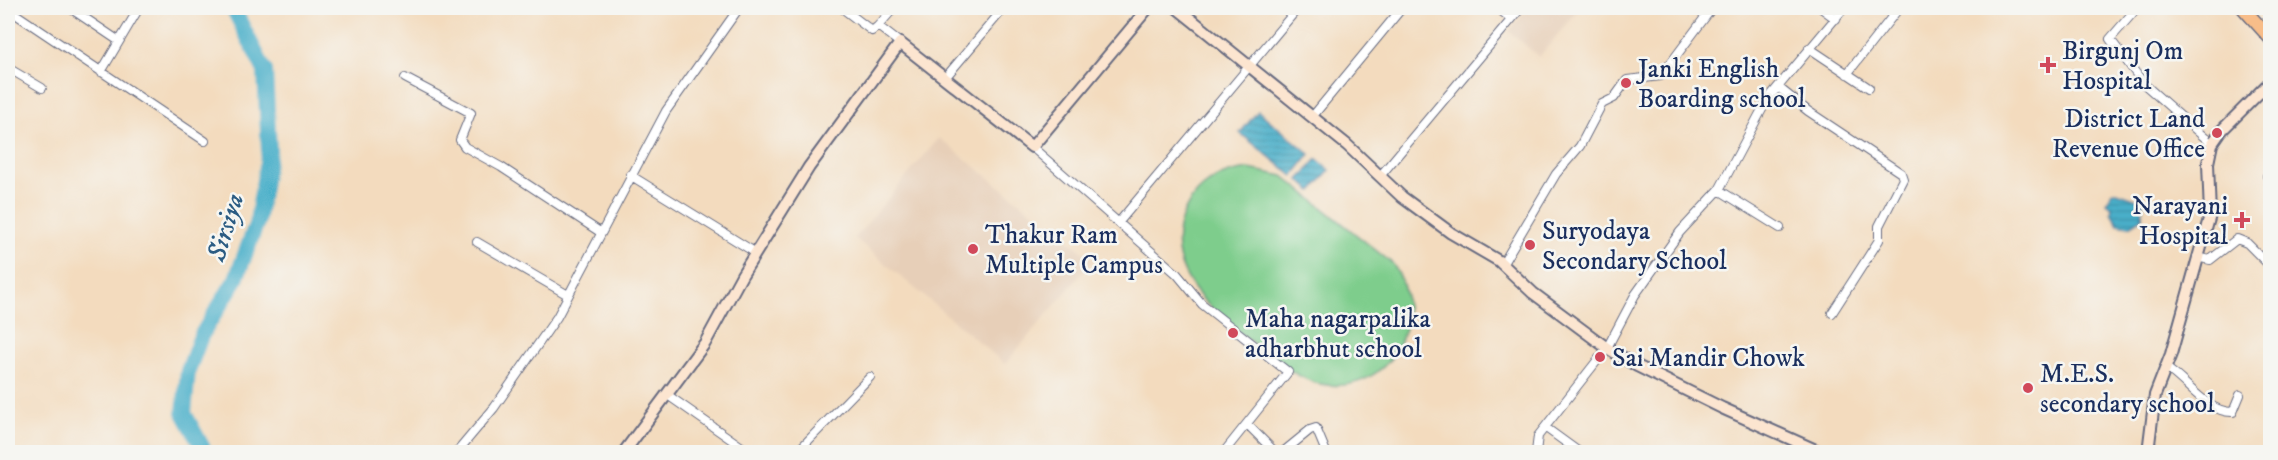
<svg xmlns="http://www.w3.org/2000/svg" width="2278" height="460" font-family="'IM FELL DW Pica',serif">
<defs>
<pattern id="water-rules" width="6" height="5" patternUnits="userSpaceOnUse" patternTransform="scale(1.5)"><rect width="6" height="5" fill="#4aafc9"/><path d="M0 2.5h6" fill="none" stroke="#3d8fa6"/></pattern>
</defs>
<rect width="100%" height="100%" fill="#f6f6f2"/>
<filter id="ink" filterUnits="userSpaceOnUse"><feTurbulence type="fractalNoise" baseFrequency=".0167" numOctaves="2"/><feDisplacementMap in="SourceGraphic" scale="12" xChannelSelector="R" yChannelSelector="G"/><feConvolveMatrix kernelMatrix="1 2 1 2 8 2 1 2 1" color-interpolation-filters="sRGB"/></filter>
<filter id="wash" filterUnits="userSpaceOnUse"><feTurbulence type="fractalNoise" baseFrequency=".008" numOctaves="4" result="noise"/><feDisplacementMap in="SourceGraphic" scale="24" xChannelSelector="R" yChannelSelector="G"/><feGaussianBlur stdDeviation="1.35" result="paint"/><feColorMatrix in="noise" values="0 0 0 0 0 0 0 0 0 0 0 0 0 0 0 0 0 1.4 0 .05"/><feComposite in="paint" operator="in"/></filter>
<g filter="url(#wash)">
<rect width="100%" height="100%" fill="#f3dbbe"/>
<path fill="#e7cfb8" d="M1528 8H1580L1539 57 1509 31Z
M939 138 1093 260 1005 364 855 238Z"/>
<path fill="#7ecd8c" stroke="#4c7e75" stroke-width="1.5" d="M1249 169 1283 176 1393 264C1430 320 1390 397 1320 384 1308 382 1296 374 1286 368 1239 330 1149 281 1186 208 1199 183 1222 172 1249 169Z"/>
<path fill="url(#water-rules)" stroke="#326f94" stroke-width="1.5" d="M1258 111 1310 154 1293 176 1240 133Z
M1317 159 1330 170 1312 191 1299 180Z
M2114 191 2143 201 2142 218 2130 226 2118 224 2111 212 2112 207 2106 203Z"/>
<g fill="none" stroke-linecap="round" stroke-linejoin="round">
<path stroke="#4aafc9" stroke-width="16" d="M205 452 184 413 188 371 201 336 236 279 257 222 269 151 265 71 233 8"/>
</g>
</g>
<g filter="url(#ink)">
<g fill="none" stroke-linecap="round" stroke-linejoin="round">
<defs>
<path id="street" d="M70 8 119 41
M842 8 872 31 878 26 900 43
M1497 8 1512 19
M1821 8 1836 19
M2137 8 2110 39 2144 84 2212 144
M8 9 205 141
M878 26 894 8
M1809 48 1869 88
M8 68 42 88
M101 72 139 8
M1847 74 1899 8
M405 78 471 113 460 140 465 147 501 167 600 232
M945 78 1004 8
M1778 87 1808 111 1901 173 1903 179 1879 226V240L1832 313
M1312 117 1402 8
M1032 147 1177 274 1202 304 1288 372 1224 452
M2270 173 2267 176 2270 179
M630 175 756 253
M1381 175 1521 8
M1719 190 1780 228
M1119 222 1298 8
M477 242 568 295
M2197 257 2210 260 2237 239 2247 243 2270 266
M1502 265 1556 174 1580 146 1602 104 1614 98 1627 80 1661 76 1712 8
M2166 368C2186 380 2207 413 2233 412L2240 395
M669 396 749 452
M1247 424 1275 452
M1546 428 1579 452
M457 452 494 408 557 317 666 111 739 8
M797 452 870 377
M1283 452 1310 430 1316 428 1326 452
M1536 452 1538 436 1607 348 1635 295 1680 232 1719 190 1767 100 1844 8"/>
<path id="secondary" d="M1177 8 1347 145 1402 197 1451 233 1499 261 1533 293 1607 348 1637 366 1722 408 1820 452
M624 452 705 343 742 275 809 167 900 43 1032 147 1148 8
M2148 452 2155 395 2171 354 2210 215 2208 163 2212 144 2221 131 2270 82"/>
<path id="primary" d="M2243 8 2270 38"/>
</defs>
<use href="#street" stroke="#676b80" stroke-width="10"/>
<use href="#secondary" stroke="#676b80" stroke-width="14"/>
<use href="#primary" stroke="#676b80" stroke-width="15"/>
<use href="#street" stroke="#fff" stroke-width="8"/>
<use href="#secondary" stroke="#fce5d0" stroke-width="10"/>
<use href="#primary" stroke="#f8bd89" stroke-width="12"/>
</g>
</g>
<g fill="#d1495b" stroke="#f6f6f2" stroke-width="2">
<path d="M2045 56h6v6h6v6h-6v6h-6v-6h-6v-6h6z"/>
<circle cx="1626" cy="83" r="6"/>
<circle cx="2217" cy="133" r="6"/>
<path d="M2239 211h6v6h6v6h-6v6h-6v-6h-6v-6h6z"/>
<circle cx="1530" cy="245" r="6"/>
<circle cx="973" cy="249" r="6"/>
<circle cx="1233" cy="333" r="6"/>
<circle cx="1600" cy="357" r="6"/>
<circle cx="2028" cy="388" r="6"/>
</g>
<g text-anchor="middle" stroke-width="5" stroke-linejoin="round" paint-order="stroke">
<g font-size="26" fill="#1b2f5e" stroke="#f6f6f2" text-anchor="start">
<text x="2062" y="59">Birgunj Om<tspan x="2062" dy="30">Hospital</tspan></text>
<text x="1638" y="77">Janki English<tspan x="1638" dy="30">Boarding school</tspan></text>
<text x="2205" y="127" text-anchor="end">District Land<tspan x="2205" dy="30">Revenue Office</tspan></text>
<text x="2228" y="214" text-anchor="end">Narayani<tspan x="2228" dy="30">Hospital</tspan></text>
<text x="1542" y="239">Suryodaya<tspan x="1542" dy="30">Secondary School</tspan></text>
<text x="985" y="243">Thakur Ram<tspan x="985" dy="30">Multiple Campus</tspan></text>
<text x="1245" y="327">Maha nagarpalika<tspan x="1245" dy="30">adharbhut school</tspan></text>
<text x="1612" y="366">Sai Mandir Chowk</text>
<text x="2040" y="382">M.E.S.<tspan x="2040" dy="30">secondary school</tspan></text>
</g>
<g font-size="27" font-style="italic" fill="#2b5c83" stroke="#f6f6f2">
<text transform="translate(225 227) rotate(-73)" y="9">Sirsiya</text>
</g>
</g>
<rect width="2278" height="460" fill="none" stroke="#f6f6f2" stroke-width="30"/>
</svg>
